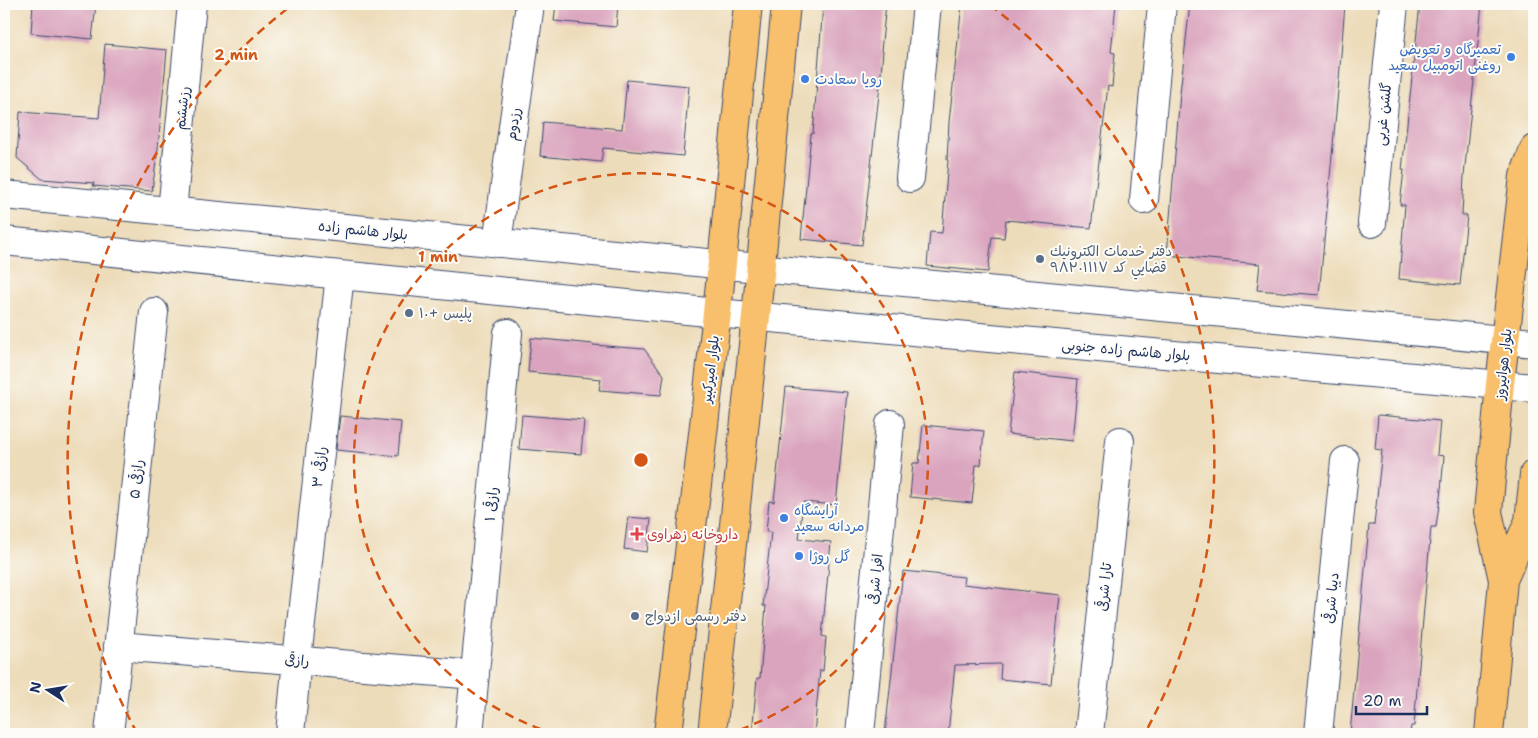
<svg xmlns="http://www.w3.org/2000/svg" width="1538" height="738" font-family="'Shantell Sans','Playpen Sans Arabic',sans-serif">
<rect width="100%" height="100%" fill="#fdfcf7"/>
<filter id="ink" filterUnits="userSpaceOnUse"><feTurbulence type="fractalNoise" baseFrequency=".02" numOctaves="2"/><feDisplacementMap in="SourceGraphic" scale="10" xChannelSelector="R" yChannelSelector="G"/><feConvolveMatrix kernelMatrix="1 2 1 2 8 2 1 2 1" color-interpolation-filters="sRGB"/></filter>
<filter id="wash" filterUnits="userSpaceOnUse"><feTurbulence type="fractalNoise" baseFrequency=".0096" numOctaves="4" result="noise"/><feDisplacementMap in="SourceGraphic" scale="20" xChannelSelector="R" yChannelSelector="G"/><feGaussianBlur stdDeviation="1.12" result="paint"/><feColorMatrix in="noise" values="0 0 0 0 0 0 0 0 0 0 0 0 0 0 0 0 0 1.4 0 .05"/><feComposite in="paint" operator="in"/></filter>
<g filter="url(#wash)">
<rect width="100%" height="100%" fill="#eddcba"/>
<g id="blocks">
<path fill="#daa4be" d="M33 4H96L92 39 31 33Z
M556 4H618L616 27 554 21Z
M823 4H886L881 51H883L880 85 862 245 801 239 811 134H813Z
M962 4H1116L1111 52 1115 53 1112 87 1108 86 1091 228 1006 220 1004 238 992 237 988 272 927 266 930 232 942 233 948 160H947L949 122Z
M1190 4H1345L1339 80 1319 295 1257 290 1260 264 1167 255 1180 93Z
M1420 4H1482L1464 176 1462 215H1467L1460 285 1399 279 1405 205H1400L1404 170H1402Z
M105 44 167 50 158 148 152 191 93 186 94 183 42 179 17 158 20 112 99 118Z
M627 80 689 86 683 156 603 148 601 162 540 156 543 122 622 129Z
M531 338 593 344V345L644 349 664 375 661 395 599 390 601 379 528 372Z
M1015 372 1078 379 1072 441 1008 434Z
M786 387 847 392 836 505 803 502 799 539 831 542 822 636 826 637 823 671 820 670 814 734H752L757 678H760L766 606H763L771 532H766L769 501 774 502Z
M522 415 584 420 581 454 519 449Z
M1378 415 1440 421 1437 455 1444 456 1441 490 1436 527H1431L1417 689 1414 726H1411L1410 734H1350L1369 525H1374L1382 450 1375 449Z
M340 416 401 422 398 456 336 450Z
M923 425 984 431 981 465H976L972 503 910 497 913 463H919Z
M628 517 651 519 647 552 624 549Z
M903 571 964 577 963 584 1060 595 1051 684 1000 679 1001 664 955 665 948 734H885Z"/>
</g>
</g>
<g filter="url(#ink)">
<use href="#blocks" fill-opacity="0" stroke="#3a496c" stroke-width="1"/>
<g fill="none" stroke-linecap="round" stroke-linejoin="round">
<defs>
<path id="minor" d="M910 178 927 4
M4 195 1534 343
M1144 200 1162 4
M172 211 192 4
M1372 223 1394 4
M4 241 717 313 1534 388
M497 243 530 4
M118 646 475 675
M109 734 154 312
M290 734 297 659 340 275
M469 734 508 333
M860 734 890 424
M1089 734 1120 441
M1318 734 1345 461"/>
<path id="major" d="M1503 580 1529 521 1534 474
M668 734 717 313 748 4
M712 734 756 316 786 4
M1489 734 1503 580 1488 512 1500 384 1524 176 1534 149"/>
</defs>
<use href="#minor" stroke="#3a496c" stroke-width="30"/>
<use href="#major" stroke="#3a496c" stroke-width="30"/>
<use href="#minor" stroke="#fff" stroke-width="28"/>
<use href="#major" stroke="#f8bf6c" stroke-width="28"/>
</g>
</g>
<g fill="none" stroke="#d45514" stroke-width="2.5" stroke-dasharray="9 6">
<path d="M555 734A287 287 0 1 1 727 734"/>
<path d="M137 733A573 573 0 0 1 292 5M990 5A573 573 0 0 1 1145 733"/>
</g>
<g fill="#3f7fe0" stroke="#fdfcf7" stroke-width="2">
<circle cx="1511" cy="57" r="5"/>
<circle cx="805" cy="79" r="5"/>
<circle cx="784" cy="518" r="5"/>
<circle cx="799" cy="556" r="5"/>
</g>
<g fill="#5c6f8a" stroke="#fdfcf7" stroke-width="2">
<circle cx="1040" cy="259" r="5"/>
<circle cx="409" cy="313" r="5"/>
<circle cx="635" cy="616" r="5"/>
</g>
<path fill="#e0444e" stroke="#fdfcf7" stroke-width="2" d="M634.5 526.5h5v5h5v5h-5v5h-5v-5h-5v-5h5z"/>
<g text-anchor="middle" stroke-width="4" stroke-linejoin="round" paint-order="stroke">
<g font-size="14" fill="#366cbe" stroke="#fdfcf7" text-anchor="start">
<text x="1501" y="54" text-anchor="end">تعمیرگاه و تعویض<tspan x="1501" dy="16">روغنی اتومبیل سعید</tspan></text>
<text x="815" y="84">رویا سعادت</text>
<text x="794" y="515">آرایشگاه<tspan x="794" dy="16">مردانه سعید</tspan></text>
<text x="809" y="561">گل روژا</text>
</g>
<g font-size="14" fill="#1b2f5e" stroke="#fdfcf7">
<text transform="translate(182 108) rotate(-84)" y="5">رزششم</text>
<text transform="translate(1383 114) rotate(-84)" y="5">گلشن غربی</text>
<text transform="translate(513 124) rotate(-82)" y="5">رزدوم</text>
<text transform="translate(363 230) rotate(6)" y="5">بلوار هاشم زاده</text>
<text transform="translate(1126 350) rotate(5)" y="5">بلوار هاشم زاده جنوبی</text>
<text transform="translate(1503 364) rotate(-84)" y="5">بلوار هوانیروز</text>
<text transform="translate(710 369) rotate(-83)" y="5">بلوار امیرکبیر</text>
<text transform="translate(319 467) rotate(-84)" y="5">رازقی ۳</text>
<text transform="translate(136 479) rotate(-84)" y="5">رازقی ۵</text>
<text transform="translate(491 504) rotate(-85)" y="5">رازقی ۱</text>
<text transform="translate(875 579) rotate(-84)" y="5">افرا شرقی</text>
<text transform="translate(1104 587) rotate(-84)" y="5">تارا شرقی</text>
<text transform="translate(1331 598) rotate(-84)" y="5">دیبا شرقی</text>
<text transform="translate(297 660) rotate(5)" y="5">رازقی</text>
</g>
<g font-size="14" fill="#4e5e75" stroke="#fdfcf7" text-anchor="start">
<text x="1050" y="256">دفتر خدمات الكترونيك<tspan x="1050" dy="16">قضايي كد ٩٨٣٠١١١٧</tspan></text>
<text x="419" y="318">پلیس +۱۰</text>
<text x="645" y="621">دفتر رسمی ازدواج</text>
</g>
<g font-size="14" fill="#be3a42" stroke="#fdfcf7" text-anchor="start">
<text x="647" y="539">داروخانه زهراوی</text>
</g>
</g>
<circle cx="641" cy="460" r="8" fill="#d45514" stroke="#fdfcf7" stroke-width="2.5"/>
<g font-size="15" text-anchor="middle" font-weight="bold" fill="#d45514" stroke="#fdfcf7" stroke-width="4" stroke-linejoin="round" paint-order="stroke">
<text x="236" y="60">2 min</text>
<text x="438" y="262">1 min</text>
</g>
<rect width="1538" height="738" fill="none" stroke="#fdfcf7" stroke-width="20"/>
<g transform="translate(48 690) rotate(282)" stroke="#fdfcf7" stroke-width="4" paint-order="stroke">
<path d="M0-4L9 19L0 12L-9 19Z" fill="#1b2f5e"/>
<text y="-8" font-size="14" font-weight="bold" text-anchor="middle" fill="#1b2f5e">N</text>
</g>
<path d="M1356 706v8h71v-8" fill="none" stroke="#1b2f5e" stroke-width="2.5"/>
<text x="1363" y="706" font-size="15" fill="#1b2f5e" stroke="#fdfcf7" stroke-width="4" paint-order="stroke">20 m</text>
</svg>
